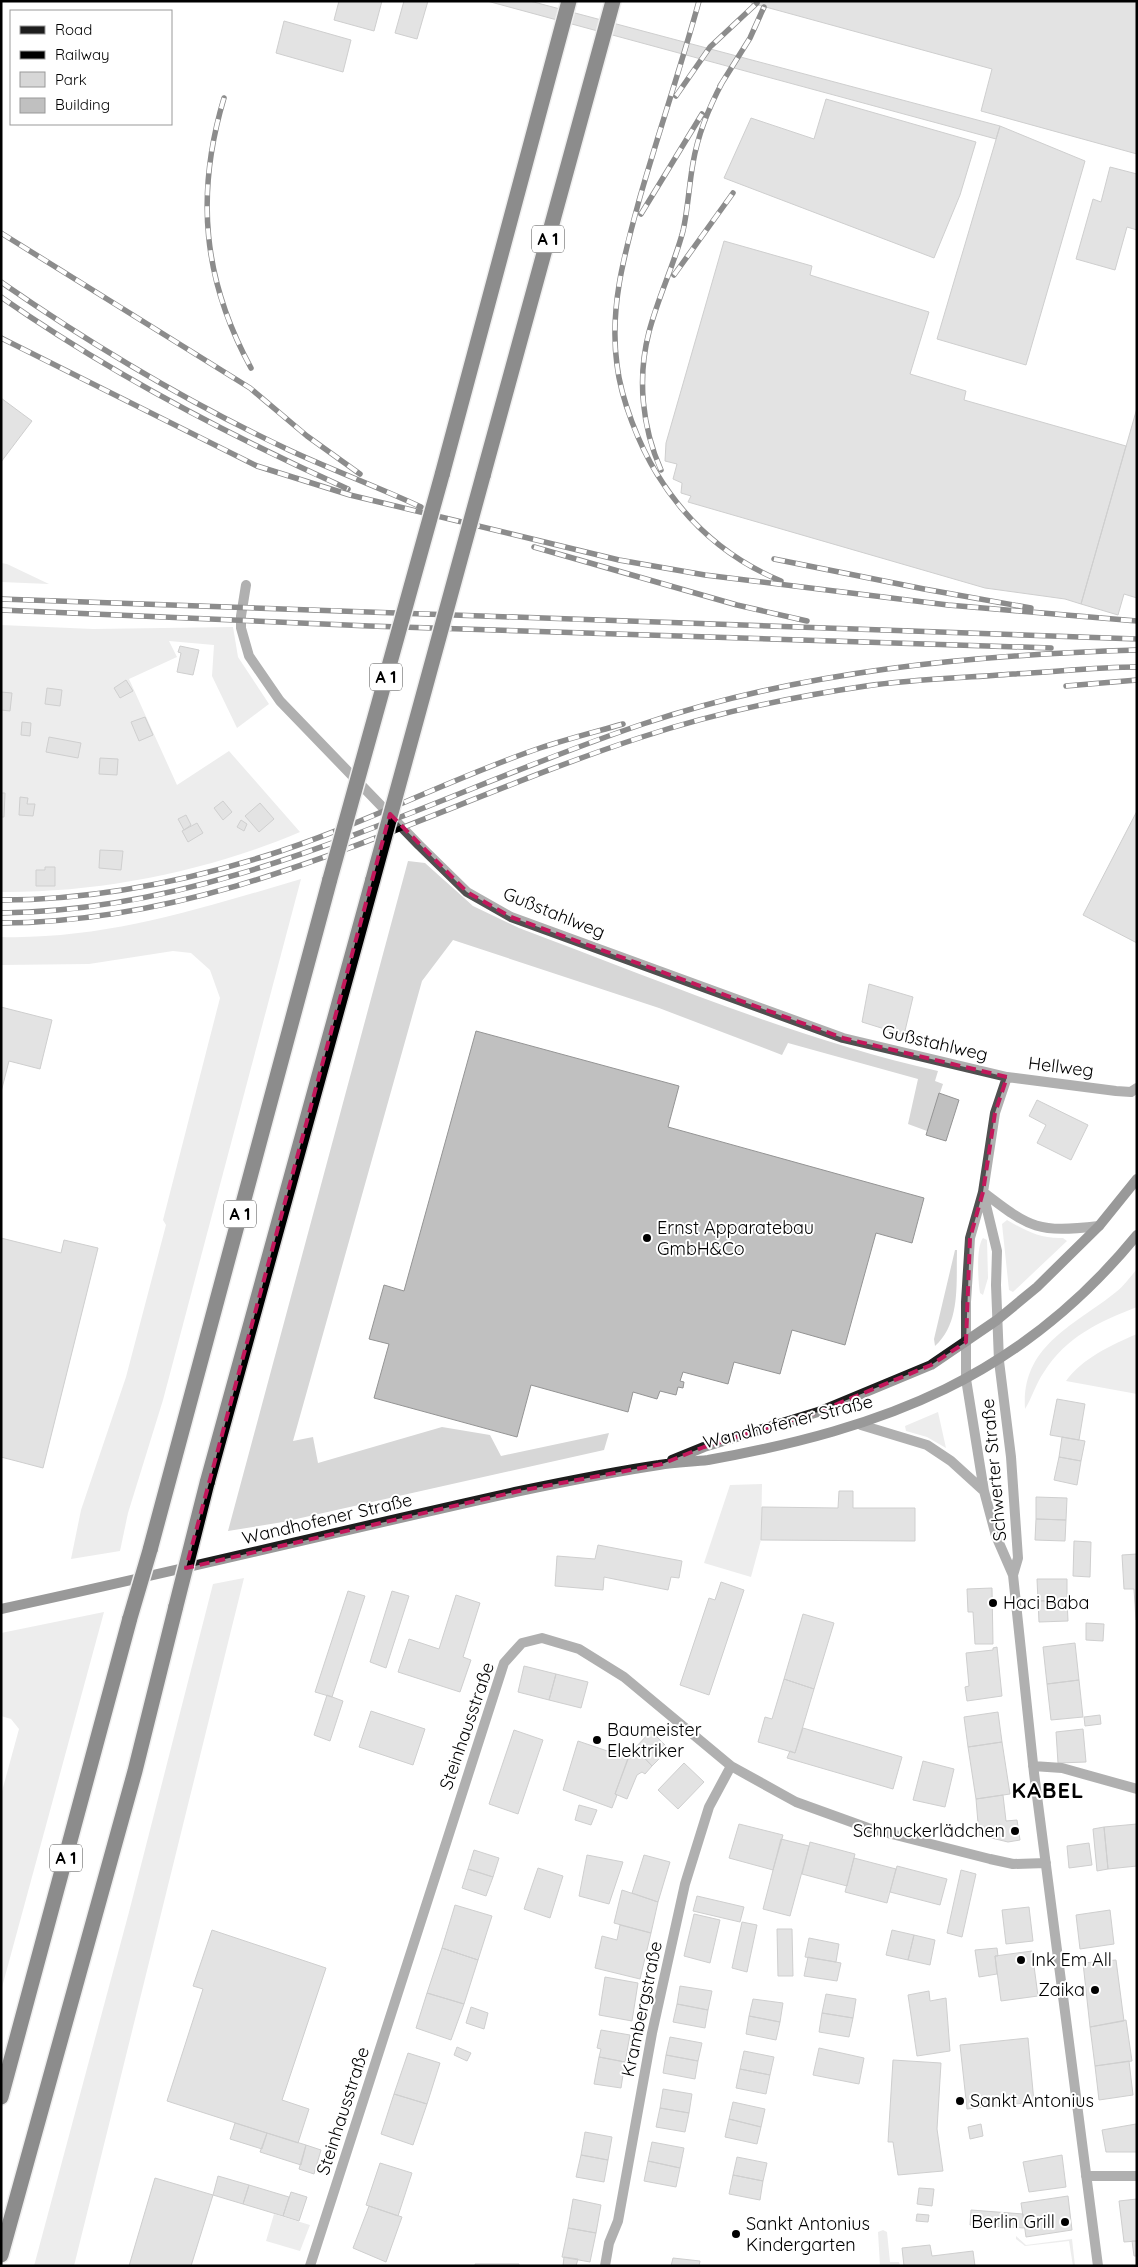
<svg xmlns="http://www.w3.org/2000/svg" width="1138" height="2267" font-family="Quicksand,sans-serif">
<rect width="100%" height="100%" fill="#fff"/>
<path fill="#d7d7d7" d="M1 563 7 564 49 584 1 582Z
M1 625 93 629 233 627 238 657 269 704 237 728 212 676 214 645 169 641 177 657 129 679 177 785 229 751 300 832C209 871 100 893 1 892Z
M408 861 425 863 473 906 519 928C656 979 796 1039 938 1071L935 1081 943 1084 927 1131 908 1124 918 1079 788 1043 782 1055 659 1008 453 940 422 981 293 1441 313 1437 318 1463 442 1427 490 1435 501 1456 609 1433 604 1450 283 1522 228 1531Z
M301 879 163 1400 128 1513 120 1551 71 1559 81 1510 126 1377 166 1225 163 1220 220 998 210 970 191 953 173 951 89 964 1 965V937C104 940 203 908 301 879Z
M1007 1220C1026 1231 1041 1239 1063 1238L1067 1241 1013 1292 1009 1290 1002 1224Z
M983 1238 987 1240 988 1278 983 1295 980 1293C978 1280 976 1247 983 1238Z
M955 1250H957C956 1283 961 1323 935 1346L934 1339Z
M1137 1269V1307C1100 1321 1066 1337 1044 1372 1036 1383 1032 1398 1025 1409 1021 1345 1074 1326 1116 1292 1124 1286 1130 1277 1137 1269Z
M1137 1334V1394L1066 1381C1083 1358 1111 1345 1137 1334Z
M938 1412 946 1448 927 1437 906 1431 905 1426Z
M762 1484 761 1540 751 1577 704 1563 730 1485Z
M244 1578 74 2266H34L129 1912 213 1584Z
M104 1612 1 1991V1795L19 1729 11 1719 1 1716V1633Z
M274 2214 310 2225 300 2251 266 2241Z
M883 2230 887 2232 890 2262H899L900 2266H880L878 2232Z
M1016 2236 1026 2245 1072 2239 1075 2266H1073L1069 2241 1025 2246 1016 2239Z"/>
<path fill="#c0c0c0" stroke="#949494" d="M339 1H382L374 31 334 20Z
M404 1H428L417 39 395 33Z
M487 1H530L1000 126 996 139Z
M751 1H1137V154L981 111 992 69 751 3Z
M284 21 351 40 343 72 276 53Z
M826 99 976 142 960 195 934 258 724 178 751 118 814 139Z
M1000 126 1085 161 1026 365 937 339Z
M1110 167 1137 174V230L1127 227 1115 270 1076 259 1093 199 1101 202Z
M724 241 812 266 810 275 929 312 910 374 966 391 964 400 1126 446 1081 604 1065 599 985 588 688 502 691 496 681 493 682 483 673 479 677 464 665 461 666 443Z
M1 398 32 421 1 462Z
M1137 408V598L1124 594 1118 615 1081 604Z
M180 646 199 650 193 675 177 672 181 653 178 652Z
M126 680 133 691 120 698 114 688Z
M47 688 62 690 60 706 45 704Z
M1 692 12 693 10 711 1 710Z
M145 717 153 735 139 741 131 722Z
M22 722 31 723 30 736 21 735Z
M49 737 81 743 78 758 46 752Z
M100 758 118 759 117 775 99 774Z
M1 793H5L4 817H1Z
M20 797 28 798 27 804H35L33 816 19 815Z
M223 801 232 812 223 820 214 808Z
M260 803 274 819 259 832 245 816Z
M1137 811V943L1083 915Z
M186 815 191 825 184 830 178 819Z
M241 820 247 824 244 831 237 827Z
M197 823 203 833 188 842 182 831Z
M100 850 123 851 121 870 99 868Z
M45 867H55V886H36V870H45Z
M869 984 913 997 904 1035 862 1022Z
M1 1007 52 1020 40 1069 9 1061 1 1092Z
M476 1031 679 1086 668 1127 924 1198 912 1243 876 1233 845 1345 792 1330 780 1374 734 1362 728 1384 683 1372 680 1381 684 1382 683 1388 678 1387 676 1395 660 1391 657 1399 633 1392 628 1412 531 1385 517 1437 374 1398 389 1344 369 1339 384 1285 404 1291Z
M939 1093 959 1100 946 1141 926 1135Z
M1037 1100 1088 1125 1071 1160 1037 1143 1046 1125 1029 1116Z
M1 1238 61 1253 64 1240 98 1248 43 1468 1 1457Z
M1057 1399 1085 1404 1079 1440 1050 1435Z
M1062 1437 1085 1441 1081 1461 1059 1457Z
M1059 1457 1081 1461 1077 1485 1054 1480Z
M839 1491H853V1508H915V1541L761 1540 762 1507 838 1508Z
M1036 1497 1067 1498 1066 1520 1036 1519Z
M1036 1519 1066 1520 1065 1541 1035 1540Z
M1074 1541 1091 1542 1090 1577 1073 1576Z
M598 1545 682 1561 679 1578 671 1577 668 1590 604 1577 603 1590 555 1586 557 1556 595 1559Z
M1137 1554V1620H1136L1134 1589H1124L1122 1555Z
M1037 1579H1067V1600L1038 1601Z
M721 1582 744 1590 709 1695 680 1685 709 1598 715 1600Z
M992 1588 993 1644H975L973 1612H968L967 1589Z
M348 1591 365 1596 332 1697 315 1692Z
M392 1591 409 1596 386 1668 370 1662Z
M456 1595 480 1603 463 1657 471 1660 460 1692 398 1672 409 1639 439 1649Z
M1067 1600 1068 1621 1039 1622 1038 1601Z
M803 1614 834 1623 814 1689 784 1679Z
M1086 1623 1104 1624 1103 1641 1086 1640Z
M1075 1643 1079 1680 1047 1684 1043 1647Z
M997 1647 1002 1696 967 1701 965 1687 969 1686 966 1653 993 1650V1648Z
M524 1666 556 1674 549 1700 518 1692Z
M556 1674 588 1682 581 1708 549 1700Z
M784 1679 814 1689 795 1753 758 1742 765 1717 772 1719Z
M1079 1680 1083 1717 1051 1720 1047 1684Z
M327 1695 343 1701 330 1741 314 1735Z
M371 1711 425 1729 413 1765 359 1747Z
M998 1712 1002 1742 968 1747 964 1717Z
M1100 1715 1101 1724 1085 1726 1084 1717Z
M803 1728 902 1757 893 1789 787 1758 790 1751 795 1753Z
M1083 1729 1086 1762 1058 1763 1056 1732Z
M514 1730 543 1740 518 1814 489 1804Z
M651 1731 669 1749 652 1766 635 1748Z
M578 1741 628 1758 615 1794 617 1795 612 1808 563 1790Z
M1002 1742 1010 1794 976 1799 968 1747Z
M633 1746 652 1766 645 1774 642 1772 637 1775 627 1799 615 1794Z
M923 1761 954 1769 945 1807 913 1800Z
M684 1763 704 1782 678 1809 658 1790Z
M1003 1795 1006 1821 1017 1820 1020 1840 1008 1842 979 1835 976 1799Z
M579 1805 597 1810 591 1825 575 1820Z
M739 1824 783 1835 773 1870 729 1858Z
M1137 1824V1866L1108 1869 1104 1827Z
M1104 1827 1108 1869 1097 1871 1093 1829Z
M781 1839 809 1846 790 1916 763 1909Z
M810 1842 855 1854 847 1886 802 1874Z
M1089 1843 1092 1865 1069 1868 1067 1846Z
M474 1850 499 1858 493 1877 468 1869Z
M587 1855 623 1862 609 1904 579 1896Z
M644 1855 670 1862 658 1902 632 1893Z
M854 1858 896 1869 887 1903 845 1892Z
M897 1866 947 1879 940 1905 890 1892Z
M538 1868 563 1876 550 1918 524 1909Z
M468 1869 493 1877 486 1896 462 1888Z
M961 1870 976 1874 962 1937 947 1933Z
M622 1890 658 1902 651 1933 614 1923Z
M697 1896 744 1907 740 1922 693 1911Z
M455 1905 492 1916 478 1960 442 1948Z
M1029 1907 1033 1941 1006 1944 1002 1910Z
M1110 1910 1114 1944 1080 1949 1076 1915Z
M694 1914 720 1920 710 1963 684 1956Z
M742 1922 757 1925 747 1972 732 1968Z
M620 1925 651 1933 640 1979 595 1968 602 1936 617 1940Z
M777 1929H792L793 1976H778Z
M212 1930 326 1968 282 2100 309 2109 298 2143 167 2101 203 1989 193 1986Z
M892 1930 914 1935 908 1960 886 1955Z
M914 1935 935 1940 930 1965 908 1960Z
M809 1938 839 1944 836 1962 805 1957Z
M442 1948 478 1960 464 2004 427 1993Z
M997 1948 998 1956H995L997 1974 979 1977 975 1950Z
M1032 1951 1038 1996 1001 2001 995 1956Z
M808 1957 841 1963 837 1981 804 1976Z
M1116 1960 1124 2021 1090 2027 1083 1963Z
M605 1977 638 1983 632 2021 599 2015Z
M680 1986 712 1991 708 2010 677 2004Z
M929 1991 930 2001 946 1998 950 2051 917 2056 908 1995Z
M427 1993 464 2004 451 2040 416 2028Z
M826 1994 856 1999 853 2018 822 2013Z
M753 1999 783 2003 780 2022 749 2016Z
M677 2004 708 2010 705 2028 673 2022Z
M471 2007 488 2013 484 2029 466 2023Z
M822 2013 853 2018 849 2037 819 2032Z
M749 2016 780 2022 776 2040 746 2034Z
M1126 2020 1132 2061 1095 2066 1090 2027Z
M601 2030 630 2035 625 2062 599 2057 601 2049 597 2048Z
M670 2037 702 2043 698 2061 666 2055Z
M1028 2038 1034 2102 967 2109 960 2045Z
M457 2047 471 2053 467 2061 454 2055Z
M819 2048 864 2058 859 2084 813 2075Z
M744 2051 774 2057 770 2075 740 2069Z
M408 2053 440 2063 427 2104 394 2094Z
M666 2055 698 2061 695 2079 663 2073Z
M599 2057 625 2062 621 2088 594 2084Z
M893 2060 941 2063 937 2129 943 2171 898 2175 893 2142H888Z
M1129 2061 1133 2095 1099 2100 1095 2066Z
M740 2069 770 2075 766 2094 736 2088Z
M663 2089 692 2094 689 2113 660 2108Z
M394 2094 427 2104 413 2145 381 2134Z
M733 2102 765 2109 761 2127 729 2119Z
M660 2108 689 2113 685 2132 656 2127Z
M729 2119 761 2127 757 2144 725 2137Z
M235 2123 267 2133 262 2149 230 2139Z
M981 2124 983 2136 970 2139 968 2127Z
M1136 2124 1137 2152H1106L1102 2130Z
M585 2132 612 2137 608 2160 581 2155Z
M267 2133 306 2145 301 2165 260 2152Z
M652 2142 684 2148 680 2168 648 2161Z
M306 2145 321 2150 314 2174 299 2169Z
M581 2155 608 2160 604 2182 576 2177Z
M1062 2155 1066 2187 1029 2192 1023 2162Z
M737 2157 767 2163 763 2181 733 2175Z
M648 2161 680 2168 676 2187 644 2181Z
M380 2163 412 2173 398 2216 366 2205Z
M733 2175 763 2181 760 2200 729 2194Z
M218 2176 249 2185 243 2204 213 2195Z
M155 2178 213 2195 191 2266H129Z
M249 2185 289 2197 283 2216 243 2204Z
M919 2188 934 2189 932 2206 917 2204Z
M291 2192 307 2197 299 2221 283 2216Z
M1068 2196 1072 2230 1026 2237 1021 2203Z
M573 2199 601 2205 596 2233 568 2228Z
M1137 2199V2241L1124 2242 1119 2201Z
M369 2206 402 2217 386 2262 353 2248Z
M971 2210 1023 2214 1025 2228 970 2225Z
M917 2214 929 2215 928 2222 916 2221Z
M568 2228 596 2233 590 2262 562 2257Z
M1132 2241H1137V2256H1134Z
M930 2245 932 2256 973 2251 975 2266H904L902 2248Z
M564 2257 578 2259 576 2266H563Z
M673 2258 700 2261 699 2266H671Z
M475 2264H519V2266H475Z"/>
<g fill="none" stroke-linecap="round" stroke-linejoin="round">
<defs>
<path id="motorway" d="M442 475 569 1
M483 476 613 1
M207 1483 373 879
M150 1550 330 879
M1 2097 130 1618
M1 2255 135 1771 176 1606"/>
</defs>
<use href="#motorway" stroke="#dbdbdb" stroke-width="18"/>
<path stroke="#505050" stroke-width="10" d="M246 585 241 616V628L249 656 280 701 419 845 467 892 511 917 843 1038 1007 1077 1116 1091 1131 1092 1137 1088
M1007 1077 995 1113 983 1192 970 1238 966 1302V1379L984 1491 996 1536 1013 1575 1034 1773 1098 2266
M983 1192C1031 1229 1038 1233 1099 1226
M983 1193 997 1251 996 1285 999 1361 1011 1457 1018 1558 1013 1575
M861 1425 927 1445 951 1461 984 1491
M1033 1766 1062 1768 1137 1789
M1086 2176H1137
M310 2266 504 1663 522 1643 542 1638 579 1649 624 1677 731 1766 796 1802 868 1828 990 1859 1013 1864 1046 1863
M605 2266 609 2243 618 2221 652 2033 685 1884 709 1807 731 1766"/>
<path stroke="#1d1d1d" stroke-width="10" d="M672 1460 704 1447 818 1412 931 1365 997 1320 1037 1287 1099 1226 1137 1179
M1 1609C173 1572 344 1530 515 1492 563 1482 611 1472 659 1465 676 1462 692 1462 708 1460 885 1428 1020 1378 1137 1235"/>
<use href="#motorway" stroke="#000" stroke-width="15"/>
<defs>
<path id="rail" d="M699 1C681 67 659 131 640 197 625 252 609 307 617 365 621 399 639 445 657 474 687 523 728 559 781 581
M720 86 750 38 764 7
M676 96 710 47 757 3
M224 98C195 195 203 280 251 368
M641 214 702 114
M1 233 250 388 307 436 360 474
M674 275 733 193
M1 282C92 345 189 403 289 450 332 470 378 487 421 507
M1 297C110 373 228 435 348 489
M1 338 257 466 350 495 619 560 705 575 948 605 1137 621
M661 470C642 427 637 378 649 332 658 297 674 265 683 231 688 209 689 185 693 163 698 134 709 107 723 81
M534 547 737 605 807 621
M774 559 924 589 1031 608
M1 599 1137 639
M1 610 369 626 1051 648
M1066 686 1137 680
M1 900C89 900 178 883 262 857 357 828 446 780 540 748 567 739 595 732 623 724
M1 913C230 911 431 795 643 724 801 671 970 655 1137 650
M1 923C233 922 429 806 642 737 715 713 791 697 866 686 915 679 964 678 1013 674 1054 672 1096 667 1137 667"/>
</defs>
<use href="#rail" stroke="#000" stroke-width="5.5"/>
<use href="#rail" stroke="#fff" stroke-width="4" stroke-dasharray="11" stroke-linecap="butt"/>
<defs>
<path id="motorway-bridge" d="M330 879 442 475
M373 879 483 476
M176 1606 207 1483
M130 1618 150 1550"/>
</defs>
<use href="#motorway-bridge" stroke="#dbdbdb" stroke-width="18" stroke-linecap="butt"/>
<use href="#motorway-bridge" stroke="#000" stroke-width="15"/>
</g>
<path d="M0 0H1138V2267H0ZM390 814 467 892 511 917 843 1038 1007 1077 995 1113 983 1192 970 1238 966 1342 931 1365 818 1412 704 1447 662 1464 519 1491 186 1568Z" fill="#fff" fill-opacity=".55" fill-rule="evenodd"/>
<path fill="none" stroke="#c2185b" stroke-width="4" stroke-dasharray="10 6" stroke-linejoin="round" d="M390 814 467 892 511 917 843 1038 1007 1077 995 1113 983 1192 970 1238 966 1342 931 1365 818 1412 704 1447 662 1464 519 1491 186 1568Z"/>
<g fill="#000" stroke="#fff" stroke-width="2">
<circle cx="647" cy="1238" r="5"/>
<circle cx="993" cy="1603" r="5"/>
<circle cx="597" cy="1740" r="5"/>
<circle cx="1015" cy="1831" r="5"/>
<circle cx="1021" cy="1960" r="5"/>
<circle cx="1095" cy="1990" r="5"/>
<circle cx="960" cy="2101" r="5"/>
<circle cx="1065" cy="2222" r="5"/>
<circle cx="736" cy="2234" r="5"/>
</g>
<g text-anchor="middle" stroke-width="4" stroke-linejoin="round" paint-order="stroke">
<g fill="#fff" stroke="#4c4c4c" stroke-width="1">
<rect x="532" y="225.5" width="32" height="27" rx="4"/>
<rect x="370" y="663.5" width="32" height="27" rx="4"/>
<rect x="224" y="1200.5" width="32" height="27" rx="4"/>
<rect x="50" y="1844.5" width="32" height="27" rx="4"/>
</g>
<g font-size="16" font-weight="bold" fill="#000">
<text x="548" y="245">A 1</text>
<text x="386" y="683">A 1</text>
<text x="240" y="1220">A 1</text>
<text x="66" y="1864">A 1</text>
</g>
<g font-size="18" fill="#000" stroke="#fff">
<text transform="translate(554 913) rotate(22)" y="6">Gußstahlweg</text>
<text transform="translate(935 1043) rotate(13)" y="6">Gußstahlweg</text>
<text transform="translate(1061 1067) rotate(7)" y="6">Hellweg</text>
<text transform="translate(788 1422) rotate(-14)" y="6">Wandhofener Straße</text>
<text transform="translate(994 1470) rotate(-95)" y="6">Schwerter Straße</text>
<text transform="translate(327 1519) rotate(-13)" y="6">Wandhofener Straße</text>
<text transform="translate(467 1726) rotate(-71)" y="6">Steinhausstraße</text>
<text transform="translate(642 2009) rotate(-78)" y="6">Krambergstraße</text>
<text transform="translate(343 2111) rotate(-72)" y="6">Steinhausstraße</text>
</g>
<g font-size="18" fill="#000" stroke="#fff" text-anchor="start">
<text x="657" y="1234">Ernst Apparatebau<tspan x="657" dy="21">GmbH&amp;Co</tspan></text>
<text x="1003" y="1609">Haci Baba</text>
<text x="607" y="1736">Baumeister<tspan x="607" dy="21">Elektriker</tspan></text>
<text x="1005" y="1837" text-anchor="end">Schnuckerlädchen</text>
<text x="1031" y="1966">Ink Em All</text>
<text x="1085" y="1996" text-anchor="end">Zaika</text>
<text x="970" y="2107">Sankt Antonius</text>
<text x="1055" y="2228" text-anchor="end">Berlin Grill</text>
<text x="746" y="2230">Sankt Antonius<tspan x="746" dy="21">Kindergarten</tspan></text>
</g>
<g font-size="22" font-weight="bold" letter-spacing="1" fill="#000" stroke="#fff">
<text x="1048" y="1798">KABEL</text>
</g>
</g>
<rect width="1138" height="2267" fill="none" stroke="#000000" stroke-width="5"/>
<rect x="10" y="10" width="162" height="115" fill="#ffffff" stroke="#999999"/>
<rect x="20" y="26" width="25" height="8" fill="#1d1d1d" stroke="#999999"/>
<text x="55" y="35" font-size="15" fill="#000000">Road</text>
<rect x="20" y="51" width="25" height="8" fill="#000000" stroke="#999999"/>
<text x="55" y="60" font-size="15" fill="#000000">Railway</text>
<rect x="20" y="72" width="25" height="15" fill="#d7d7d7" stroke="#999999"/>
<text x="55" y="85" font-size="15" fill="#000000">Park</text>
<rect x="20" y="98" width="25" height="15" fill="#c0c0c0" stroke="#999999"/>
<text x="55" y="110" font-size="15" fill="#000000">Building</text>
</svg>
